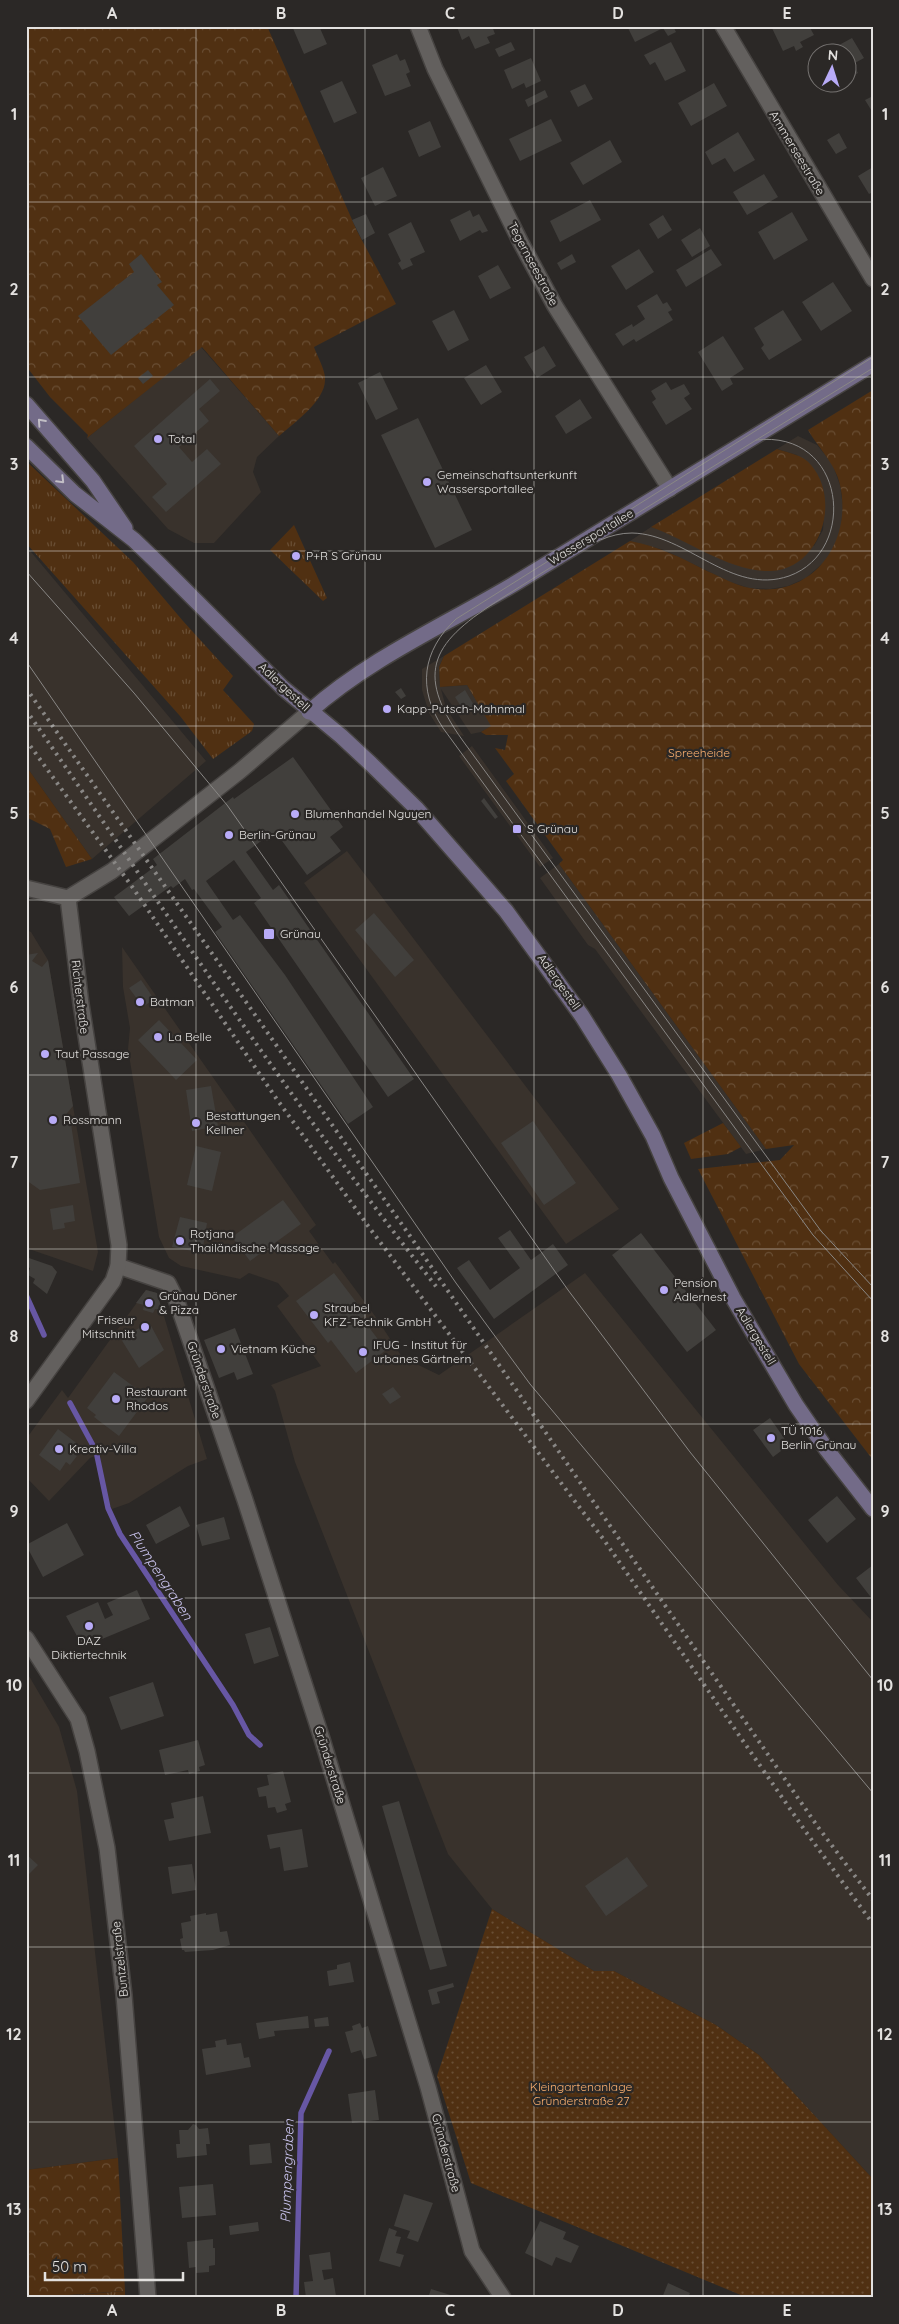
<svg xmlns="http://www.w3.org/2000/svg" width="899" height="2324" font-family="Quicksand,sans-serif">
<defs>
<pattern id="grass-tufts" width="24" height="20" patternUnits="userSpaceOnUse" patternTransform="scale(1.25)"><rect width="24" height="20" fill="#503012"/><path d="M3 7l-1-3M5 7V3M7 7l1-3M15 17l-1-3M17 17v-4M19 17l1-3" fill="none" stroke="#694e34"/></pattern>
<pattern id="forest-crowns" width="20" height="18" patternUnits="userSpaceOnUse" patternTransform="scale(1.25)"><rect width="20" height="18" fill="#503012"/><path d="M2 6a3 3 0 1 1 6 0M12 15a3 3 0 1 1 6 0" fill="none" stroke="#694e34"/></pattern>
<pattern id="garden-dots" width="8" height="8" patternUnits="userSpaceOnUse" patternTransform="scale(1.25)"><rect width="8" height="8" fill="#503012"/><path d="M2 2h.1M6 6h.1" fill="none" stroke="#694e34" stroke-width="1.8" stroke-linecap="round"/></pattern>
</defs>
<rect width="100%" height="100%" fill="#2b2826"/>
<path fill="#39322c" d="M201 347 279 436 257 457 253 472 261 492 214 543H194L168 529 87 438Z
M798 436 817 445 832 463 840 485 843 506 841 529 834 548 823 563 806 578 788 586 770 589 749 588 730 582 664 550 630 541 651 527 671 533 814 546 823 530 824 515 797 455 777 449Z
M26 546 206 761 92 859 26 766Z
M444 656 439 667 440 687 467 685 492 726 481 732 471 734 441 689 446 708 464 736 441 732 429 713 422 690V669Z
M472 746 553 858 540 867 459 756Z
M347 851 619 1209 566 1244 304 883Z
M559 864 766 1149 746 1154 595 949 588 945 540 878Z
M26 930 31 932 48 960 98 1252 93 1271 26 1248Z
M122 947 316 1225 309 1231 333 1264 335 1262 375 1316 402 1357 439 1375 585 1273 838 1585 873 1622V2179L759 2055 716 2025 614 1971H594L492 1909 448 1854 295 1462 275 1391 271 1385 321 1366 277 1306 289 1296 278 1283 249 1273 240 1279 181 1266 169 1258 159 1237 128 1049 130 1028 123 987Z
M146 1290 157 1293 207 1459 188 1466 129 1503 112 1509 104 1494 100 1454 90 1458 49 1501 26 1477V1439L62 1390 68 1398Z
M26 1671 59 1727 77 1791 118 2158 26 2170Z"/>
<path fill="url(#grass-tufts)" d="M26 461 133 562 183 621 233 676 223 690 254 724 252 731 213 759 180 716 26 543Z
M294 525 327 598 323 601 270 550Z
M125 2291V2298H40Z"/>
<path fill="url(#forest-crowns)" d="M26 26H267L357 231 396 304 314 347C317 356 326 371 325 380 325 401 294 423 279 436L202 347 87 438 88 435 50 397 26 366Z
M873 390V1460L799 1364 698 1169 780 1160 794 1145 766 1149 559 864 563 860 506 781 514 774 495 748 505 750 508 735H486L481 732 491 726 467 685 440 687 439 667 444 656 630 541C658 546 682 558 707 571 721 577 735 585 750 588 812 599 853 543 840 485 835 463 819 449 808 430Z
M777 449C789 453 803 455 811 465 842 501 820 569 771 571 732 573 688 540 651 527Z
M26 766 92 859 66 867 50 829 26 817Z
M723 1123 741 1147 728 1154 691 1159 684 1143Z
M118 2158 125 2291 26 2298V2170Z"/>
<path fill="url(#garden-dots)" d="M492 1909 594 1971H614L716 2025 759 2055 873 2179V2298H748L471 2183 437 2076Z"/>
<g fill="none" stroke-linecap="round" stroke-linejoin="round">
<path stroke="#6757a4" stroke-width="5.5" d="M26 1295 44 1335
M70 1403 96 1451 108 1508 120 1534 233 1705 249 1735 260 1745
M296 2298 301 2113 329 2051"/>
</g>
<path fill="#413f3c" d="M292 26H319L327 44 304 54Z
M458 26H492L495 34 487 37 490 43 475 49 469 36 462 40 457 27Z
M627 26H673L676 32 668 36 663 28 635 42Z
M771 26H809L814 35 800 42 803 47 796 51 794 46 783 51Z
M852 38 864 58 853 64 858 73 846 80V52L828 51Z
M511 42 515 50 499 57 495 49Z
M671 42 686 71 665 81 655 62 650 65 644 55Z
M397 54 400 61 405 59 410 72 406 74 411 86 385 96 372 65Z
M531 58 541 81 526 88 524 83 512 89 504 70Z
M342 81 357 113 334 123 320 91Z
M714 83 727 106 691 126 678 103Z
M585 84 593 99 578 107 570 91Z
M545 90 548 97 528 107 525 100Z
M873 96V113L865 100Z
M551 119 562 141 520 161 509 139Z
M430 121 441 147 419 157 408 131Z
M738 132 755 160 734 172 725 158 712 165 705 152Z
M839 133 847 148 836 154 827 140Z
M610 140 622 162 583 185 570 163Z
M383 167 397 196 375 206 361 178Z
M873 167V192L869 194 858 176Z
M764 174 778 197 747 215 733 192Z
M590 200 601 220 560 242 550 221Z
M470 210 473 217 479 214 488 231 482 233 480 230 460 241 450 220Z
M792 212 808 240 774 260 758 232Z
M366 214 375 233 362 240 352 220Z
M663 215 672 230 658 239 649 224Z
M411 222 425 252 410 259 413 265 402 270 398 263 401 261 388 234Z
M700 228 710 246 692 257 681 240Z
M639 249 654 272 626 290 611 266Z
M711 249 722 265 686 287 676 270Z
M141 254 162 282 157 285 174 305 111 355 78 316 134 272 129 264Z
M572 254 576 262 561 270 557 263Z
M498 265 511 288 490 299 478 276Z
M833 282 852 311 821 331 802 302Z
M657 294 663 304 667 302 672 310 668 312 673 320 636 342 634 339 623 346 615 334 632 324 633 327 645 319 637 306Z
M454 310 469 340 448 351 432 321Z
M783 310 802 340 769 360 761 348 764 345 754 328Z
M723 336 744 369 730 378 733 384 722 391 698 352Z
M544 346 556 366 537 378 524 357Z
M486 365 502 392 481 405 464 378Z
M148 370 153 376 143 384 138 378Z
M380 372 398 409 376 420 358 383Z
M210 379 220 391 199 409 209 421 179 447 192 462 207 449 221 464 166 512 152 497 167 484 134 446Z
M666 382 671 390 684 384 690 394 684 398 692 409 666 425 652 402 656 399 651 391Z
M580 399 592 418 566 434 555 416Z
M418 418 472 530 435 548 381 435Z
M401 688 406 696 401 699 395 692Z
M465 690 475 707 465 713 455 697Z
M293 757 343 827 330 837 341 851 307 875 277 834 267 841 264 839 246 852 273 890 279 885 414 1079 388 1097 254 903 261 898 234 860 206 881 233 920 240 915 285 975 373 1107 348 1124 215 932 222 927 194 889 192 890 185 879 173 888 171 886 129 916 114 897 157 865 153 859 233 797 234 799Z
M484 798 498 817 495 819 481 801Z
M374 913 414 960 395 977 355 930Z
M38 953 32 961 42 967 48 960 73 1106 63 1118 71 1124 80 1183 40 1190 26 1180V955Z
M141 980 154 999 143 1007 129 988Z
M159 1020 197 1060 176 1080 138 1040Z
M211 1086 218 1126 192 1131 186 1090Z
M533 1121 576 1183 544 1205 501 1143Z
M196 1146 221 1152 212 1191 187 1185Z
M283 1200 301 1224 250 1261 232 1237Z
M73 1205 75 1221 64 1223 65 1228 53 1230 50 1209Z
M180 1217 207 1223 202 1253 172 1247Z
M510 1230 531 1260 553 1244 568 1265 494 1319 457 1268 469 1260 490 1290 520 1268 498 1238Z
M641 1233 716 1330 687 1352 612 1255Z
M26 1257 52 1266 57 1272 47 1294 33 1283 35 1279 28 1275 30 1268 26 1266Z
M334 1273 366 1315 362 1318 386 1350 356 1373 331 1340 328 1343 296 1301Z
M146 1290 157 1293 162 1310 155 1309 153 1313 143 1310 144 1305 136 1303Z
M149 1322 164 1350 139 1368 121 1339Z
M235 1328 253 1374 237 1380 234 1372 219 1378 204 1340Z
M114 1372 148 1397 119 1436 94 1417 96 1415 87 1408Z
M393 1387 401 1397 390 1404 382 1394Z
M770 1418 789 1445 773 1457 753 1430Z
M58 1429 79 1445 73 1453 77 1456 70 1465 66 1462 60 1471 39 1455Z
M837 1496 856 1519 827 1543 808 1520Z
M180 1506 190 1526 156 1544 146 1525Z
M224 1517 230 1539 202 1546 196 1525Z
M67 1523 84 1555 43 1577 26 1545Z
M873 1565V1600L856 1578Z
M137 1590 150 1619 83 1647 66 1616 98 1602 105 1619 113 1615 107 1603Z
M270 1627 279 1656 254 1664 245 1634Z
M153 1682 164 1716 121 1730 109 1697Z
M198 1740 205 1765 199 1767 200 1771 189 1774 188 1770 165 1775 159 1750Z
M283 1771 291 1802 285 1804 287 1810 277 1813 275 1807 268 1808 266 1796 259 1797 257 1788 269 1785 267 1775Z
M203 1796 211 1833 169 1841 164 1820 174 1818 171 1803Z
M399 1801 447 1966 430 1970 382 1806Z
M302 1829 308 1867 284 1871 280 1847 270 1849 267 1835Z
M26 1854 38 1865 26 1877Z
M627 1857 648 1886 606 1916 585 1886Z
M192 1864 196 1890 172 1894 168 1867Z
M206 1913V1915L217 1913 220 1932 227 1931 230 1945 213 1950 185 1952 184 1950H182L180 1939 183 1938 181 1923 191 1921 190 1916Z
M350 1962 354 1982 329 1986 327 1971 337 1969V1965Z
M453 1983 454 1987 437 1992 440 2003 432 2005 428 1990Z
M308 2016 309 2028 274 2031 275 2036 259 2039 256 2023Z
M328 2017 329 2026 315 2027 314 2019Z
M360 2023 362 2028 368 2026 377 2056 364 2059 361 2050 351 2053 345 2032 353 2030 352 2026Z
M226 2039 227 2045 241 2043 244 2058 249 2057 251 2067 206 2075 202 2049 216 2047 215 2041Z
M375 2090 379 2120 352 2123 348 2094Z
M193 2124 196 2125 199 2129 208 2128 210 2144H206L207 2155 177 2158 176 2144H180L179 2130H188Z
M270 2143 272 2163 250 2165 249 2145Z
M213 2184 216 2215 182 2218 179 2187Z
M404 2194 433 2203 418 2242 407 2238 410 2231 394 2226Z
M540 2221 566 2232 563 2239 579 2246 571 2263 556 2257 552 2266 525 2253Z
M258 2222 259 2231 230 2235 229 2226Z
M389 2228 397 2231 395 2236 401 2237 396 2253 404 2255 400 2267 379 2261Z
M213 2239V2248H215V2265L209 2266V2272L196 2273V2267L189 2268 187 2242Z
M330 2252 332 2269 322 2270 324 2280 333 2278 336 2296 340 2295 341 2298H306L304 2282 313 2281 309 2255Z
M668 2283 690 2293 688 2298H662Z
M431 2289 457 2297V2298H428Z"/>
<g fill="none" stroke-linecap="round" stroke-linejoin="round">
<defs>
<path id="minor" d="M418 26 435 69 521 243 555 306 670 489
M723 26 873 279
M118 1266 168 1283 176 1299 245 1500 322 1739 428 2087 472 2251 503 2298"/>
<path id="tertiary" d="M26 888 68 898
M68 898 112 871 240 771 309 712
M26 1401 113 1281 118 1266 119 1245 81 1004 68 898
M26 1638 78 1719 87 1751 107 1848 124 1995 148 2298"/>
<path id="secondary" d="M26 404 93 481 125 528
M26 446 75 494 134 540 159 564 283 688 341 736 371 764 416 808 506 911 582 1016 619 1075 653 1136 671 1178 733 1298 796 1405 827 1450 873 1509
M309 712C370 658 445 625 514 584L873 364"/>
</defs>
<use href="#minor" stroke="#464341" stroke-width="18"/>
<use href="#tertiary" stroke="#464341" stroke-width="18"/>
<use href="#secondary" stroke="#464341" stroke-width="18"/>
<use href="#minor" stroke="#63605e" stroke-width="15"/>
<use href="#tertiary" stroke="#63605e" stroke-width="15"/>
<use href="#secondary" stroke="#736b88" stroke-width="15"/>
<path stroke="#898785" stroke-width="1" d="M873 357 456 619C422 651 417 689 443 728L813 1235 873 1301
M607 532 873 368
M573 554C549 568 526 583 502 598 434 641 412 670 463 741L821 1231 873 1287
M572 555C590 544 610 533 632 533 687 534 731 596 789 576 859 551 846 429 756 440
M26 571 134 693 227 805 568 1290 690 1452 873 1680
M26 661 456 1283 530 1384 873 1793"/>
<path stroke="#898785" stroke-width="4" stroke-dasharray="2.5 5" stroke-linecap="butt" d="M26 688 410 1236 818 1827 873 1900
M26 710C162 905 291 1104 439 1290
M26 740 133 888 276 1098 371 1230 604 1540 806 1832 873 1924"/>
</g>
<defs><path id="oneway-chevron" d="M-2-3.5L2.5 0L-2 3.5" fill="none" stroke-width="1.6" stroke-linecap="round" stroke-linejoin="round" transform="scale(1.25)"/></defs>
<g stroke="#c1bec5">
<use href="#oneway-chevron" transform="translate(41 422) rotate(-132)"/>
<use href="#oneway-chevron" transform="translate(61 480) rotate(45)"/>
</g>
<path fill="none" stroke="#e3e1df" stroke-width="1" stroke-opacity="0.55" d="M196 26V2298M365 26V2298M534 26V2298M703 26V2298M26 202H873M26 377H873M26 551H873M26 726H873M26 900H873M26 1075H873M26 1249H873M26 1424H873M26 1598H873M26 1773H873M26 1947H873M26 2122H873"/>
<g fill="#b8abf7" stroke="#2b2826" stroke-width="2">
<circle cx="158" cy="439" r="5"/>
<circle cx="427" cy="482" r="5"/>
<circle cx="296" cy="556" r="5"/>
<circle cx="387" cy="709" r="5"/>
<circle cx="295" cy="814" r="5"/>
<rect x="512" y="824" width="10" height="10" rx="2.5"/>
<circle cx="229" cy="835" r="5"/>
<rect x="263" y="928" width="12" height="12" rx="2.5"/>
<circle cx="140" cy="1002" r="5"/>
<circle cx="158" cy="1037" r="5"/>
<circle cx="45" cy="1054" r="5"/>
<circle cx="53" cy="1120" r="5"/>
<circle cx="196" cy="1123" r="5"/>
<circle cx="180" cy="1241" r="5"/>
<circle cx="664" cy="1290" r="5"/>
<circle cx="149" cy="1303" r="5"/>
<circle cx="314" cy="1315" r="5"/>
<circle cx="145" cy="1327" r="5"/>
<circle cx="221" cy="1349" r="5"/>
<circle cx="363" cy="1352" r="5"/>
<circle cx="116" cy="1399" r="5"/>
<circle cx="771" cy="1438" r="5"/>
<circle cx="59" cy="1449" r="5"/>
<circle cx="89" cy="1626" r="5"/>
</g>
<g text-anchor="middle" stroke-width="4.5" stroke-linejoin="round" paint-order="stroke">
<g font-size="12" fill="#e3e1df" stroke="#2b2826">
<text transform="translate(797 153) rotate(59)" y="4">Ammerseestraße</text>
<text transform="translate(533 264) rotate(62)" y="4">Tegernseestraße</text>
<text transform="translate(591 537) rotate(-31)" y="4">Wassersportallee</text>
<text transform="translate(284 687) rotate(43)" y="4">Adlergestell</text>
<text transform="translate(559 982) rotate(55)" y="4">Adlergestell</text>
<text transform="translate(80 997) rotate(83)" y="4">Richterstraße</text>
<text transform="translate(756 1336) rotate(59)" y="4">Adlergestell</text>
<text transform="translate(204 1380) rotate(71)" y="4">Gründerstraße</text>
<text transform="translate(330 1765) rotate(73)" y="4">Gründerstraße</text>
<text transform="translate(120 1959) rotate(-96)" y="4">Buntzelstraße</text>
<text transform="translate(446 2153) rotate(75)" y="4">Gründerstraße</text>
</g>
<g font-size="12" fill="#e3e1df" stroke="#2b2826" text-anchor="start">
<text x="168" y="443">Total</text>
<text x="437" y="479">Gemeinschaftsunterkunft<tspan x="437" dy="14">Wassersportallee</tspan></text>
<text x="306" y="560">P+R S Grünau</text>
<text x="397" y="713">Kapp-Putsch-Mahnmal</text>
<text x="305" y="818">Blumenhandel Nguyen</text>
<text x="527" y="833">S Grünau</text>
<text x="239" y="839">Berlin-Grünau</text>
<text x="280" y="938">Grünau</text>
<text x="150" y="1006">Batman</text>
<text x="168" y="1041">La Belle</text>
<text x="55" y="1058">Taut Passage</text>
<text x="206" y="1120">Bestattungen<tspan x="206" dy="14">Kellner</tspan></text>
<text x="63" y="1124">Rossmann</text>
<text x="190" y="1238">Rotjana<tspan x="190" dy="14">Thailändische Massage</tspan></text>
<text x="674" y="1287">Pension<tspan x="674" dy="14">Adlernest</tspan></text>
<text x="159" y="1300">Grünau Döner<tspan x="159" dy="14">&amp; Pizza</tspan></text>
<text x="324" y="1312">Straubel<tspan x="324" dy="14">KFZ-Technik GmbH</tspan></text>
<text x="135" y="1324" text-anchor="end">Friseur<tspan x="135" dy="14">Mitschnitt</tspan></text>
<text x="373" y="1349">IFUG - Institut für<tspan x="373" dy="14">urbanes Gärtnern</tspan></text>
<text x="231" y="1353">Vietnam Küche</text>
<text x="126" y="1396">Restaurant<tspan x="126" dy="14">Rhodos</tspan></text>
<text x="781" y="1435">TÜ 1016<tspan x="781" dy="14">Berlin Grünau</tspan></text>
<text x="69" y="1453">Kreativ-Villa</text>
<text x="89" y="1645" text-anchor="middle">DAZ<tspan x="89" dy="14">Diktiertechnik</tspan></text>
</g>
<g font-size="12" fill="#fcb070" stroke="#2b2826">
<text x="699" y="757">Spreeheide</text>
<text x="581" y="2091">Kleingartenanlage<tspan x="581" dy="14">Gründerstraße 27</tspan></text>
</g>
<g font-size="14" font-style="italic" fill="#cdc7f2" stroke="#2b2826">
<text transform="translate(161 1575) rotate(57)" y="5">Plumpengraben</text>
<text transform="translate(287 2171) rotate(-88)" y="5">Plumpengraben</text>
</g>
</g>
<rect width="899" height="2324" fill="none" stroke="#2b2826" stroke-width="55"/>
<g transform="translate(832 68) rotate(4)"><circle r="24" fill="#2b2826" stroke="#757270"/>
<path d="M0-4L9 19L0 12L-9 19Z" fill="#b8abf7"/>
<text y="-8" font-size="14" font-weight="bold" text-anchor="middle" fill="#e3e1df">N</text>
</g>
<path d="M45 2272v8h138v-8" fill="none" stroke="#e3e1df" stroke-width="2.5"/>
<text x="52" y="2272" font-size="15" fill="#e3e1df" stroke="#2b2826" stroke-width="4" paint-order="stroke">50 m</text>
<rect x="28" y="28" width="844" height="2268" fill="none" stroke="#e3e1df" stroke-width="2"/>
<g font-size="16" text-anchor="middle" font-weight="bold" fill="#e3e1df">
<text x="112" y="19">A</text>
<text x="281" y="19">B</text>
<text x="450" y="19">C</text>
<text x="618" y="19">D</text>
<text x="787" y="19">E</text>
<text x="14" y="120">1</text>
<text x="885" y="120">1</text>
<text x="14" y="295">2</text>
<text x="885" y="295">2</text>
<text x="14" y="470">3</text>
<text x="885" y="470">3</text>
<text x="14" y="644">4</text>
<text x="885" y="644">4</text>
<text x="14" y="819">5</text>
<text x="885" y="819">5</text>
<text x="14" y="993">6</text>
<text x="885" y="993">6</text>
<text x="14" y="1168">7</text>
<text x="885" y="1168">7</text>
<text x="14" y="1342">8</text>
<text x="885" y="1342">8</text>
<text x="14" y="1517">9</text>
<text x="885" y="1517">9</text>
<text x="14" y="1691">10</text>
<text x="885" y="1691">10</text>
<text x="14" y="1866">11</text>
<text x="885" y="1866">11</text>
<text x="14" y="2040">12</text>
<text x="885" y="2040">12</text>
<text x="14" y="2215">13</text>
<text x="885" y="2215">13</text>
<text x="112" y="2316">A</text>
<text x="281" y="2316">B</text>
<text x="450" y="2316">C</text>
<text x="618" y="2316">D</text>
<text x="787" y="2316">E</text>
</g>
</svg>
